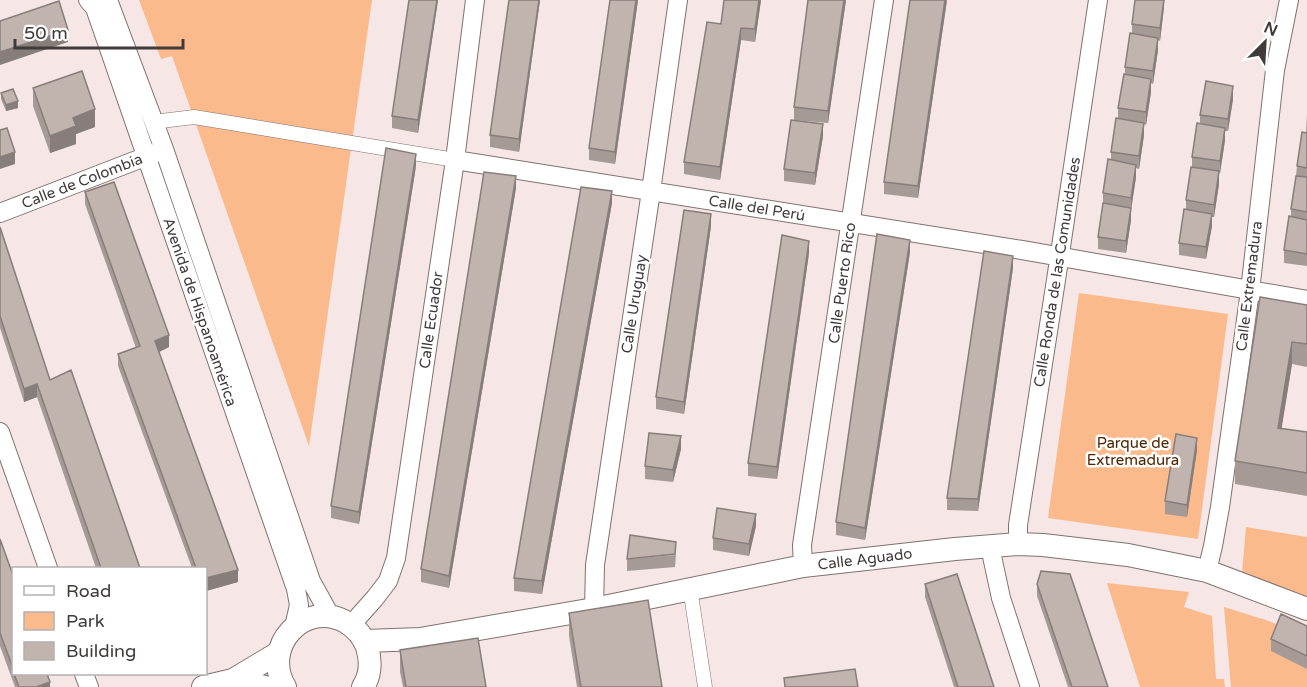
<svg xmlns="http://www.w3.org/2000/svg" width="1307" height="687" font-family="'Varela Round',sans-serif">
<rect width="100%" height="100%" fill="#f6e6e6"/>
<path fill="#faba8b" d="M139 0H372L309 446 172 56 161 59Z
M1079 293 1228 314 1198 539 1048 518Z
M1246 527 1307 537V600L1242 573Z
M1107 583 1189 592 1184 607 1212 616 1216 679H1224L1225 687H1140Z
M1224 607 1269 621 1307 638V687H1231Z"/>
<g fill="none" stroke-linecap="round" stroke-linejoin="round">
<defs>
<path id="pedestrian" d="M153 122 194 117 455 160
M690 588 705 687"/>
<path id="minor" d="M88 0 95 8 296 589 299 605 294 627
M108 0 164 149 311 581 331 617
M455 160 1022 250 1307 300
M0 213 155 153
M0 432 48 568
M1018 544V525L1056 280 1098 0
M990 547 1001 598 1030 687
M803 566 802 545 884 0
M1207 571 1213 546 1220 507 1250 291 1275 70 1289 0
M594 609 595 565 651 191 678 0
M351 625 375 598 388 581 396 558 455 160 475 0
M84 674 89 687"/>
<path id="tertiary" d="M365 641 420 639 594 609 803 566 955 549 1018 544 1043 545 1128 555 1207 571 1307 609
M233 680 265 687
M203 687 233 680 278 653
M285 687C261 647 304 599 346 622 356 628 363 636 367 647 371 660 371 675 363 687"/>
</defs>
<use href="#pedestrian" stroke="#807171" stroke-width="15"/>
<use href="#minor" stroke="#807171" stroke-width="20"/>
<use href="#tertiary" stroke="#807171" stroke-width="24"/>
<use href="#pedestrian" stroke="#fff" stroke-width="14"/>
<use href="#minor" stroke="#fff" stroke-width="18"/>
<use href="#tertiary" stroke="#fff" stroke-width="22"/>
</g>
<path fill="#a69a96" d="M438 0 418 133 392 128V116Z
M540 0 519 152 490 147V135Z
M638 0 615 164 589 160V148Z
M761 0 755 42 741 40 720 180 684 174V162L721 24Z
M846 0 828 123 794 120V107Z
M947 0 918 198 884 194V182Z
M1164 0V7L1160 41 1158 40V50L1153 84 1151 83V92L1146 125 1144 124V135L1139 169 1136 168V177L1131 210V220L1126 253 1098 249V237L1103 203V193L1111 160V152L1118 118V108L1125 74V67L1132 33V24Z
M33 88 95 127 76 134V144L50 153 33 106Z
M1 93 18 108 6 111 1 99Z
M1233 99 1228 131H1225V140L1220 173H1219V184L1214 217H1212V226L1206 259 1179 255V243L1186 209V200L1192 167V157L1200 123V115Z
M1307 114V266L1284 263V250L1291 217V209L1296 176 1297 166 1306 133Z
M823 136 815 185 784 181V169Z
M416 166 359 524 331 518V506Z
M516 188 449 588 421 582V569Z
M85 192 169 347 159 352 238 582 206 591V568H192L118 366V354L136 348 85 204Z
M612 203 542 594 514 591V578Z
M711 226 684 414 656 409V397Z
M0 227 50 380 140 568H96L37 397 24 402 0 328Z
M910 252 865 540 836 535V522Z
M809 253 777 479 748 476V463Z
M1013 268 978 511 947 510V498Z
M1307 305V367L1292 364 1281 429 1307 432V496L1235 484V461Z
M681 449 673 482 645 479V466Z
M1197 450 1187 517 1165 514V501Z
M756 526 749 556 713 550V538Z
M0 539 14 578V674H47L50 687H15L0 646Z
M676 555 675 567 627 571V559Z
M925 584 994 687H954L925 597Z
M1037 584 1108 687H1068L1037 596Z
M569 613 662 687H577L569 636Z
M1307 626V669L1271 651V639Z
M400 650 486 687H403L400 672Z"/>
<path fill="#877d7a" d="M437 0H438L418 133V120Z
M539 0H540L519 152V139Z
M636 0H638L615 164V152Z
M759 0H761L755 42V29Z
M844 0H846L828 123V111Z
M945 0H947L918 198V186Z
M1164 0V7L1160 41V28Z
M741 28V40L720 180V167Z
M68 30V42L0 65V52Z
M1158 38V50L1153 84V71Z
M1151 79V92L1146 125V112Z
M1233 86V99L1228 131V119Z
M18 101V108L6 111V105Z
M95 109V127L76 134V144L50 153V136L73 118Z
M1144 123V135L1139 169V156Z
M823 124V136L815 185V173Z
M1225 128V140L1220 173V161Z
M15 152V164L0 169V157Z
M416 154V166L359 524V512Z
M1136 165V177L1131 210V198Z
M1219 171V184L1214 217V205Z
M516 176V188L449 588V576Z
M612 191V203L542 594V581Z
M1131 208V220L1126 253V241Z
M711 214V226L684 414V402Z
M1212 214V226L1206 259V247Z
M910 240V252L865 540V528Z
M809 241V253L777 479V467Z
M1013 256V268L978 511V499Z
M169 335V347L155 354V341Z
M1292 342V364L1278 451V428Z
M37 384V397L24 402V389Z
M681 436V449L673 482V470Z
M1197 438V450L1187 517V505Z
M756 514V526L749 556V544Z
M238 570V582L206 591V578Z
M50 682V687H36Z"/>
<path fill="#c1b3ae" stroke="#877d7a" stroke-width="1.5" d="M409 0H437L418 120 392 116Z
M509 0H539L519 139 490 135Z
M610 0H636L615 152 589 148Z
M724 0H759L755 29 741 28 720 167 684 162 707 22 721 24Z
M808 0H844L828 111 794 107Z
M910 0H945L918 186 884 182Z
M1135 0H1164L1160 28 1132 24Z
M59 1 68 30 0 52V21Z
M1130 33 1158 38 1153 71 1125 67Z
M82 71 95 109 73 118 76 126 50 136 33 88Z
M1124 74 1151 79 1146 112 1118 108Z
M1206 81 1233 86 1228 119 1200 115Z
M13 89 18 101 6 105 1 93Z
M1116 118 1144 123 1139 156 1111 152Z
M791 120 823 124 815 173 784 169Z
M1197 123 1225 128 1220 161 1192 157Z
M7 128 15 152 0 157V130Z
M1302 132 1307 133V168L1297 166Z
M386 148 416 154 359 512 331 506Z
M1108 159 1136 165 1131 198 1103 193Z
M1191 167 1219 171 1214 205 1186 200Z
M484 172 516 176 449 576 421 569Z
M1296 176 1307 177V212L1291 209Z
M114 182 169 335 155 341 238 570 206 578V568H196L118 354 140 346 85 192Z
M581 187 612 191 542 581 514 578Z
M1103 203 1131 208 1126 241 1098 237Z
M1184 209 1212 214 1206 247 1179 243Z
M684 210 711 214 684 402 656 397Z
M1289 216 1307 220V254L1284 250Z
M0 227 50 380 71 370 140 568H101L37 384 24 389 0 316Z
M877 234 910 240 865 528 836 522Z
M782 235 809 241 777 467 748 463Z
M984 251 1013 256 978 499 947 498Z
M1260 297 1307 305V344L1292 342 1278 428 1307 432V473L1235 461Z
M649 433 681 436 673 470 645 466Z
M1176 434 1197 438 1187 505 1165 501Z
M717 508 756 514 749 544 713 538Z
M630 535 676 542 675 554 627 559Z
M0 539 14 578V671L0 633Z
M1041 571 1070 574 1108 687H1072L1037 584Z
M957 574 994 687H958L925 584Z
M648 600 662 687H581L569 613Z
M1281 614 1307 626V656L1271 639Z
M478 638 486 687H406L400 650Z
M855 669 858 687H785L784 678Z
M14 674H47L50 682 36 687H19Z"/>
<g text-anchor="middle" stroke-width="5" stroke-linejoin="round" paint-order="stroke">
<g font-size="15" fill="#413a3a" stroke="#fff">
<text transform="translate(82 181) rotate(-21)" y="5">Calle de Colombia</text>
<text transform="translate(757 208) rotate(9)" y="5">Calle del Perú</text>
<text transform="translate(1057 272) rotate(-81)" y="5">Calle Ronda de las Comunidades</text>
<text transform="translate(842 283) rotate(-82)" y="5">Calle Puerto Rico</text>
<text transform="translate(1249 286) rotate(-83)" y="5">Calle Extremadura</text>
<text transform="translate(634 304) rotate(-81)" y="5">Calle Uruguay</text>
<text transform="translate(200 312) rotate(71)" y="5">Avenida de Hispanoamérica</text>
<text transform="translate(431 320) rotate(-82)" y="5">Calle Ecuador</text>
<text transform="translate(865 559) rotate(-7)" y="5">Calle Aguado</text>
</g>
<g font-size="15" fill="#4d2500" stroke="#fff">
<text x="1133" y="448">Parque de<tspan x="1133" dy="17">Extremadura</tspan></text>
</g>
</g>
<rect x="12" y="567" width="195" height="108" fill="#ffffff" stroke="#b3b0b0" stroke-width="1.5"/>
<rect x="24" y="586" width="30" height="9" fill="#ffffff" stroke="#b3b0b0" stroke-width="1.5"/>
<text x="66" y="597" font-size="18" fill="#413a3a">Road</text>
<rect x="24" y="612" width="30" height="18" fill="#faba8b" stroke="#b3b0b0" stroke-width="1.5"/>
<text x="66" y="627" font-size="18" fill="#413a3a">Park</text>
<rect x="24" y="642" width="30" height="18" fill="#c1b3ae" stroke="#b3b0b0" stroke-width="1.5"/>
<text x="66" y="657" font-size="18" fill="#413a3a">Building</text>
<g transform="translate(1265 42) rotate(24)" stroke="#ffffff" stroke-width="4.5" paint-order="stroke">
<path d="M0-4.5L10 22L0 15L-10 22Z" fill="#413a3a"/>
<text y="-9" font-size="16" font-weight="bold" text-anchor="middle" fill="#413a3a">N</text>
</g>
<path d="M15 39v9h168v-9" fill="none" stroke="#413a3a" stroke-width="3"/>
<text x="24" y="39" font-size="18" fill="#413a3a" stroke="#ffffff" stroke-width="4.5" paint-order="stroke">50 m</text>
</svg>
